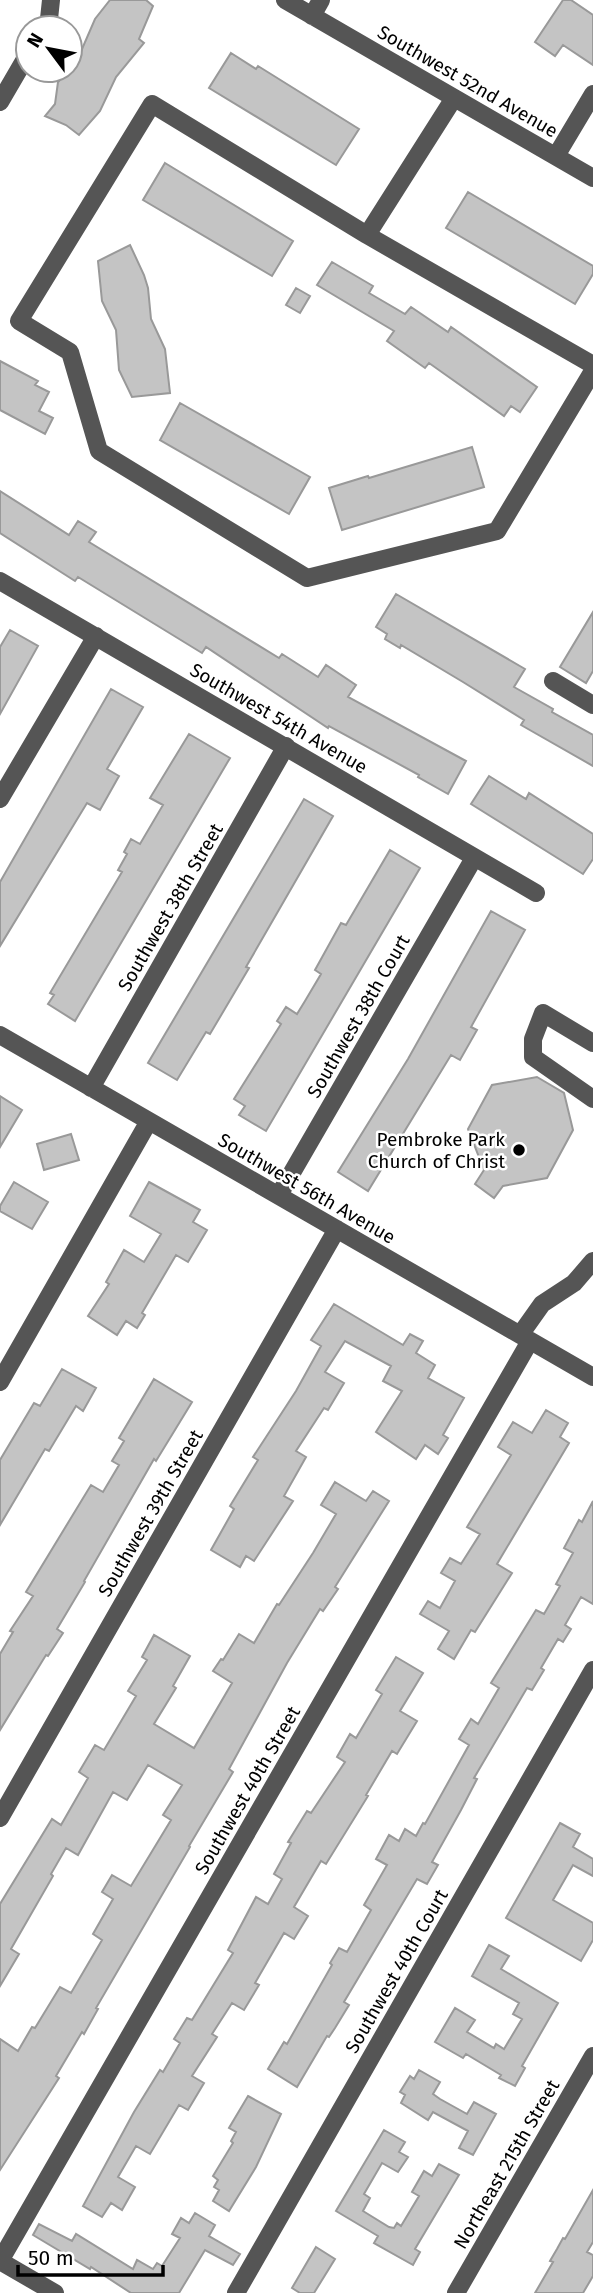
<svg xmlns="http://www.w3.org/2000/svg" width="593" height="2293" font-family="'Fira Sans',sans-serif">
<rect width="100%" height="100%" fill="#fff"/>
<path fill="#c4c4c4" stroke="#999" stroke-width="2" d="M110 0H146L153 6 139 39 144 43 116 77 100 111 79 135 66 125 45 116 55 104 58 82 70 70 79 56 95 19Z
M563 0H571L593 15V65L563 45 555 56 535 42Z
M231 53 256 69 258 66 359 129 336 165 209 88Z
M165 163 293 241 272 276 143 200Z
M468 192 593 266V274L575 304 446 228Z
M130 245 144 275 148 288 151 319 165 349 170 393 132 397 119 370 116 330 102 301 98 261Z
M332 262 373 286 369 293 405 314 411 307 448 332 451 327 537 387 520 412 511 406 504 416 429 363 425 368 387 341 394 331 317 285Z
M296 288 310 296 300 313 286 305Z
M0 361 38 381 35 385 49 392 39 411 53 418 45 434 0 410Z
M180 403 310 477 289 514 160 440Z
M472 447 484 487 342 530 329 488 368 476 369 478Z
M0 491 69 535 78 521 96 532 89 542 279 658 282 654 318 677 326 665 356 685 348 697 466 761 448 794 418 777 419 775 329 726 328 728 206 647 202 653 78 577 75 581 0 533Z
M396 594 525 669 514 687 553 709 552 712 593 735V766L521 725 524 720 463 682 401 645 400 648 385 639 387 634 376 627Z
M593 612V671L586 683 560 667Z
M10 630 38 646 0 714V647Z
M111 689 143 707 107 769 119 776 100 810 87 803 0 946V882Z
M189 734 230 758 75 1021 48 1004 54 995 50 993 122 872 118 870 127 854 124 852 131 839 140 844 163 805 150 798Z
M489 776 526 799 529 793 593 834V859L583 874 471 804Z
M304 799 333 816 246 967 249 968 210 1034 206 1032 177 1080 148 1063Z
M390 850 420 868 266 1131 239 1115 245 1106 234 1099 281 1024 277 1021 286 1007 297 1014 305 1001 321 974 315 970 341 923 346 925Z
M491 911 525 930 471 1027 477 1030 460 1060 451 1055 368 1191 338 1172 408 1059Z
M537 1077 564 1093 573 1130 547 1178 503 1186 494 1198 475 1184 484 1170 468 1129 492 1085Z
M0 1096 22 1110 0 1147Z
M71 1134 79 1160 44 1170 37 1144Z
M14 1182 48 1202 32 1229 0 1211V1206Z
M149 1182 200 1210 193 1222 207 1230 188 1262 176 1255 142 1313 145 1315 137 1328 126 1321 117 1335 88 1316 109 1284 106 1282 124 1250 144 1262 161 1234 130 1216Z
M334 1304 403 1345 410 1334 423 1341 416 1353 435 1365 428 1378 464 1398 443 1435 448 1438 438 1454 425 1445 416 1459 376 1432 402 1391 383 1381 391 1366 345 1341 325 1372 344 1383 328 1410 324 1408 296 1451 306 1457 284 1496 293 1501 254 1561 246 1556 240 1567 211 1550 234 1509 230 1506 258 1460 253 1457 296 1391 321 1346 311 1340Z
M62 1369 96 1388 83 1411 76 1406 49 1451 45 1449 0 1525V1460L34 1403 40 1406Z
M154 1379 192 1402 156 1461 154 1459 84 1581 85 1582 57 1629 63 1633 48 1656 46 1655 0 1730V1654L13 1632 10 1631 33 1596 26 1592 91 1485 103 1492 119 1465 112 1461 124 1441 119 1438Z
M546 1410 568 1423 560 1437 569 1443 497 1564 512 1573 475 1632 471 1630 454 1659 438 1649 449 1631 420 1614 428 1601 440 1608 455 1581 441 1573 450 1558 461 1564 480 1534 467 1527 511 1455 498 1447 513 1422 532 1433Z
M335 1482 366 1501 373 1491 389 1501 335 1587 338 1589 323 1611 320 1609 287 1663 229 1769 233 1772 189 1846 190 1847 96 2008 98 2009 84 2034 82 2032 56 2076 59 2078 0 2170V2039L18 2051 32 2027 35 2028 60 1987 71 1993 102 1940 93 1934 113 1899 102 1892 112 1875 131 1886 171 1820 163 1815 182 1785 148 1765 127 1800 113 1792 78 1855 66 1848 51 1874 53 1876 11 1949 19 1954 0 1986V1904L52 1819 61 1825 88 1778 79 1772 95 1745 104 1750 136 1696 128 1691 147 1660 142 1657 154 1635 190 1656 173 1686 176 1688 154 1724 194 1748 232 1683 213 1671 221 1659 223 1660 239 1634 254 1643 277 1604 279 1605 313 1553 336 1514 321 1505Z
M593 1501V1604L581 1597 565 1625 571 1629 563 1642 558 1639 541 1668 544 1670 532 1690 527 1688 474 1778 477 1779 461 1810 432 1862 438 1865 427 1884 417 1879 344 2002 349 2005 335 2028 329 2037 327 2036 297 2087 268 2069 284 2042 287 2044 332 1965 330 1963 339 1948 347 1952 371 1910 364 1905 387 1865 376 1859 389 1835 399 1841 405 1829 416 1836 423 1823 425 1824 469 1745 459 1739 471 1719 478 1724 499 1688 491 1683 504 1662 536 1610 544 1614 560 1586 556 1584 573 1553 564 1548 579 1520 582 1522Z
M396 1657 423 1673 400 1711 417 1721 397 1754 392 1751 366 1795 368 1796 326 1864 321 1861 294 1907 308 1916 294 1939 284 1933 255 1983 259 1985 244 2010 232 2003 212 2034 217 2037 192 2076 204 2083 188 2110 179 2105 150 2154 136 2146 118 2177 135 2187 122 2210 111 2203 102 2217 83 2206 134 2112 160 2070 163 2072 180 2043 174 2039 187 2018 192 2020 233 1953 228 1950 256 1897 268 1904 282 1879 274 1874 291 1843 288 1842 307 1811 311 1813 345 1762 337 1757 350 1734 356 1738 382 1694 376 1690Z
M560 1823 580 1834 573 1847 593 1859V1876L573 1865 553 1900 593 1923V1940L581 1961 506 1918Z
M489 1945 509 1956 501 1969 558 2003 522 2066 525 2068 515 2086 499 2078 501 2075 466 2054 463 2058 435 2042 455 2008 475 2020 467 2032 494 2048 496 2044 504 2049 522 2019 513 2014 519 2003 472 1976Z
M419 2070 440 2082 433 2094 440 2099 467 2114 474 2102 496 2114 473 2155 459 2148 468 2131 433 2112 428 2120 401 2103 405 2095 400 2092 410 2076 414 2079Z
M248 2096 281 2114 256 2167 229 2211 213 2201 219 2190 214 2187 218 2180 213 2176 233 2143 231 2141 236 2132 229 2128Z
M384 2130 405 2142 399 2152 408 2157 398 2172 382 2163 364 2194 370 2198 363 2211 389 2227 394 2228 397 2223 401 2226 419 2196 412 2192 424 2171 432 2176 439 2164 459 2175 415 2249 420 2252 413 2265 374 2243 378 2236 336 2211Z
M593 2190V2242L587 2252 593 2255V2276L583 2293H535L553 2262 550 2261 557 2249 563 2238 565 2239Z
M195 2213 215 2225 209 2236 240 2254 233 2265 205 2250 179 2293H131L91 2267 90 2269 33 2235 39 2224 72 2241 76 2234 133 2269 137 2260 153 2269 157 2263 162 2266 180 2238 172 2234 181 2218 189 2223Z
M316 2247 335 2259 314 2293H300L292 2288Z"/>
<g fill="none" stroke-linecap="round" stroke-linejoin="round">
<path stroke="#555" stroke-width="18" d="M285 0 593 178
M312 16 321 0
M44 28 49 19 51 0
M0 102 28 54
M556 156 593 94
M367 235 454 98
M593 365 367 235 152 104 19 321 70 352 99 451 307 578 497 531 593 371
M0 581 536 893
M553 681 593 705
M0 799 96 636
M0 1035 593 1377
M593 1043 543 1013 533 1039V1057L593 1099
M91 1088 286 746
M279 1195 474 858
M520 1335 542 1304 574 1283 593 1261
M0 1382 149 1121
M0 1818 337 1229
M0 2261 530 1341
M0 2261 55 2293
M236 2293 593 1670
M456 2293 593 2056"/>
</g>
<circle fill="#000" stroke="#fff" stroke-width="2.5" cx="519" cy="1150" r="7"/>
<g text-anchor="middle" stroke-width="5" stroke-linejoin="round" paint-order="stroke">
<g font-size="19" fill="#000" stroke="#fff">
<text transform="translate(468 81) rotate(30)" y="7">Southwest 52nd Avenue</text>
<text transform="translate(279 718) rotate(30)" y="7">Southwest 54th Avenue</text>
<text transform="translate(170 907) rotate(-60)" y="7">Southwest 38th Street</text>
<text transform="translate(358 1016) rotate(-60)" y="7">Southwest 38th Court</text>
<text transform="translate(307 1188) rotate(30)" y="7">Southwest 56th Avenue</text>
<text transform="translate(150 1513) rotate(-60)" y="7">Southwest 39th Street</text>
<text transform="translate(247 1790) rotate(-60)" y="7">Southwest 40th Street</text>
<text transform="translate(396 1971) rotate(-60)" y="7">Southwest 40th Court</text>
<text transform="translate(506 2164) rotate(-60)" y="7">Northeast 215th Street</text>
</g>
<g font-size="19" fill="#000" stroke="#fff" text-anchor="end">
<text x="505" y="1146">Pembroke Park<tspan x="505" dy="22">Church of Christ</tspan></text>
</g>
</g>
<g transform="translate(49 49) rotate(302)"><circle r="33" fill="#ffffff" stroke="#999999" stroke-width="2"/>
<path d="M0-5L12 26L0 18L-12 26Z" fill="#000000"/>
<text y="-10" font-size="19" font-weight="bold" text-anchor="middle" fill="#000000">N</text>
</g>
<path d="M18 2265v10h145v-10" fill="none" stroke="#000000" stroke-width="3.5"/>
<text x="28" y="2265" font-size="21" fill="#000000" stroke="#ffffff" stroke-width="5" paint-order="stroke">50 m</text>
</svg>
